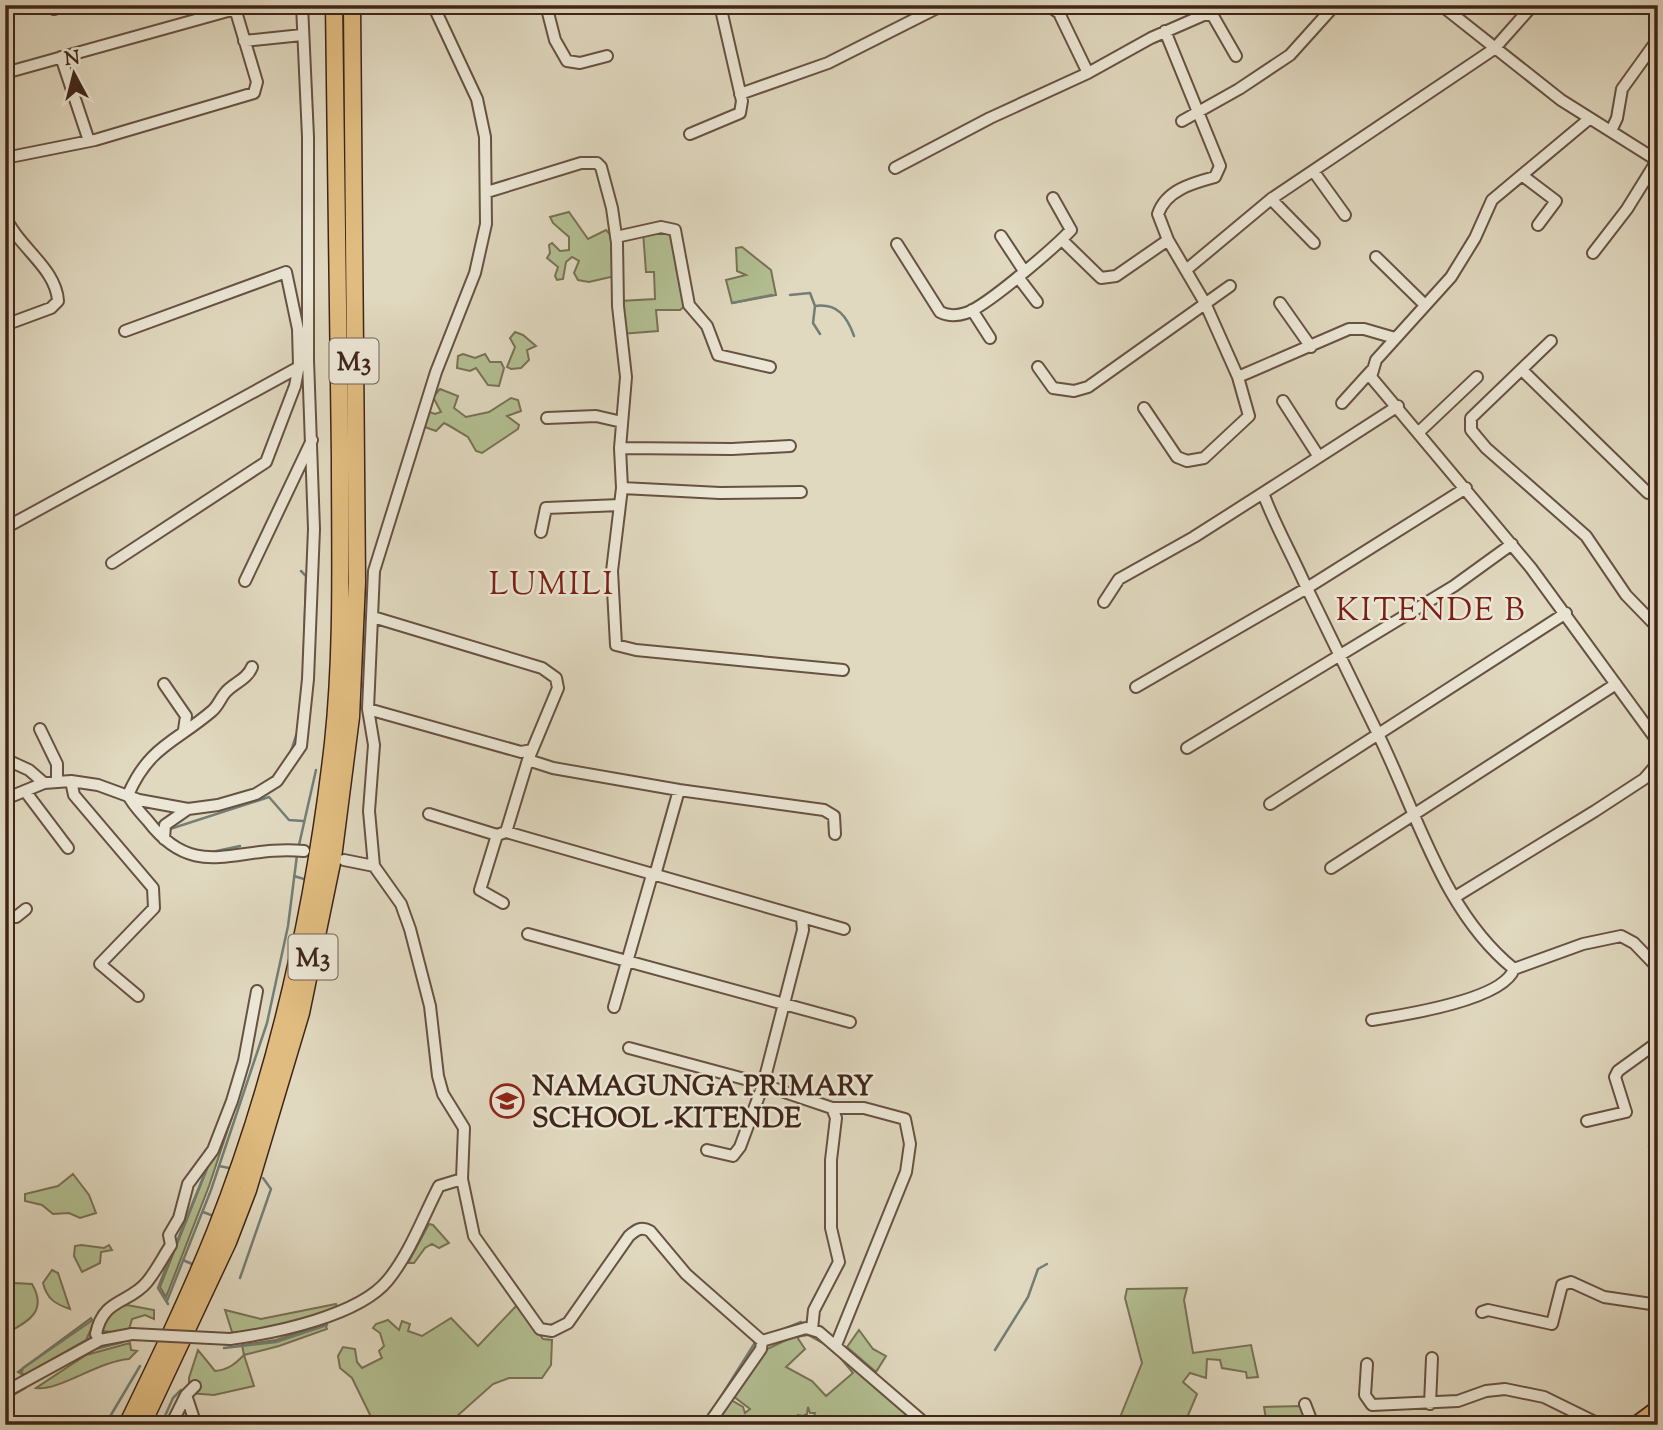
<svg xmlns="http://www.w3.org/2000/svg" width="1663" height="1430" font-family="'Sorts Mill Goudy',serif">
<rect width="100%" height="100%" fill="#e0d8bf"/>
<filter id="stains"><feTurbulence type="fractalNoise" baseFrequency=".00286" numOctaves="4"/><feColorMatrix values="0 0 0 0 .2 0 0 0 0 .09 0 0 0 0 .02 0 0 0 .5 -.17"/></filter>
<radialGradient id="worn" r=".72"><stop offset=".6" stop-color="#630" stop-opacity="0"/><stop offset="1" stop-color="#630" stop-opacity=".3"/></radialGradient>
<path fill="#b2bf92" stroke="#787256" stroke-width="2" fill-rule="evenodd" d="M569 212 588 239 606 230C619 242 615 260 615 276L589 282 578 280 574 273 579 261 572 257 566 262 563 279 557 280 555 276 558 267 547 258 550 253 549 245 552 243 560 251 569 250V237L553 223 550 217Z
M673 231 686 305 680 310H656L658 331 621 334 620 301 655 299 654 272H646L643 232Z
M742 247 771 270 776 295 732 303 726 280 746 275 737 271 736 248Z
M515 332 523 335 536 346 527 350 529 360 521 368 511 369 507 367 515 347 510 338Z
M463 354 475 358 485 354 490 362H501L504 368 499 386 488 385 476 368 470 371 457 368 458 356Z
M440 389 458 396 454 408 466 417 489 412 511 398 518 400 521 411 507 416 519 425 518 429 482 453 476 451 468 437C461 433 452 427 444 423L436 431 422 426 424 410 435 414 441 412 433 397Z
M229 1114 232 1117 209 1186 166 1297 160 1287Z
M73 1174 89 1195 96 1213 80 1218 69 1213 53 1214 42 1205 25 1201V1194L58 1186Z
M429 1224 433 1225 449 1243 439 1248 432 1244 425 1248 414 1263H408Z
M81 1245 104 1248 109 1245 112 1250 101 1252 100 1263 82 1272 74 1256 75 1246Z
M52 1270 58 1273 70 1309C55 1304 47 1299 43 1283Z
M13 1283 32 1284C49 1313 25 1323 5 1334V1285Z
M1187 1288 1184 1300 1193 1353 1251 1345 1258 1377 1247 1378 1246 1372 1222 1368 1220 1360 1207 1359 1206 1378 1190 1373 1183 1382 1197 1394 1184 1425H1117L1142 1363 1125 1298 1127 1289Z
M336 1304 337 1307 301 1321 238 1334 232 1332 225 1310 261 1319Z
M518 1304 543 1339 552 1340 551 1365 542 1378H509L493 1384 447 1425H375L352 1378 340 1368 338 1356 343 1347 355 1349 357 1362 362 1368 382 1358 379 1351 384 1346 380 1333 373 1328 376 1324 388 1320 399 1330 402 1321 410 1324 408 1331 422 1336 451 1318 478 1346Z
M127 1305 154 1310V1319L145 1315 132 1319 128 1333 100 1331 111 1309Z
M91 1318 94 1323 86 1340 25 1376 18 1372Z
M325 1324 327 1329 279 1346 244 1355 254 1386 214 1395 189 1393V1378L198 1350 215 1371C228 1370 235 1364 244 1355L242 1345 276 1340Z
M859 1330 873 1349 886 1356 876 1372 847 1347Z
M803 1332 821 1337 921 1425H811L815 1413H810L808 1407 807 1414 803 1416 798 1415 795 1417 798 1419 774 1425H712L731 1400 743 1407 745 1413 750 1409 733 1396 763 1351ZM808 1335 833 1349 853 1373 826 1396 812 1381 786 1367 805 1349 797 1337Z
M130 1343 131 1350 137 1351 129 1359C99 1361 57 1392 36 1388L86 1355Z
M1303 1406 1310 1425H1267L1264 1407Z"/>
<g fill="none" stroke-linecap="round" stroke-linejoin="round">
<path stroke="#727e76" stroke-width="2.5" d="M790 295 810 293 815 306 813 323 820 334
M732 303 772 295
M815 306C837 303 847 316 854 336
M301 571 306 576 303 687
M290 754 298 730
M170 829 269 797 289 820 303 821
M299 845 316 770
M212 852 240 846
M294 876 307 880
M1649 1146 1655 1174
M219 1166 229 1168
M203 1212 211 1215
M176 1244 209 1163
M183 1260 192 1264
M240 1278 271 1189 263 1178
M167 1301 211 1190 267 1023 288 926 297 855
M168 1304 158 1288 173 1250
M91 1321H96L90 1338 25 1375 21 1373 23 1368Z
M784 1329 801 1322
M224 1348 276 1342 327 1325
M92 1350 123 1342
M995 1350 1028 1297 1038 1269 1047 1264
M5 1400 25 1388
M717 1403 756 1341
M110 1417 119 1420
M105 1425 140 1366
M161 1425 173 1398 181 1390"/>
<defs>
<path id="minor" d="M433 5 477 99 485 137 486 224 475 273 436 372 374 571 368 709 374 745 369 811 374 866 401 904 410 929 430 1006 438 1076 443 1094 464 1128 462 1179
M546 5 555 40 567 61 580 63 607 56
M1048 5 1059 13 1088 73
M1441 5 1561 100 1658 161
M54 9 67 5
M1165 31 1220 166 1215 177C1193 183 1166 190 1158 214L1168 240 1205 303 1238 377 1349 329H1364L1395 338
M244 41 302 35
M61 57 89 141
M5 73 235 9
M740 94 828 63 943 5
M1589 119 1492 200 1475 238 1451 277 1376 360 1371 377 1531 568 1658 742
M1182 121 1239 89 1290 55 1335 5
M1611 131 1617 118 1622 89 1658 39
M690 134 740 113 742 101 720 5
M5 158 95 140 254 93 257 82 234 5
M895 168 990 118 1088 73 1151 38 1206 14 1213 16 1236 56
M1314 172 1345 215
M1523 176 1556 201 1538 225
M487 192 581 163H597L601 167 612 208 617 243 618 306 626 377 620 448 622 488 612 571 616 645 636 650 843 670
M1271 199 1314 243
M5 215C16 246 56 267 58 301L51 308 5 325
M1001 236 1024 271
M616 237 661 227 675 230 689 305 707 326 718 355 770 367
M1062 240 1101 278 1116 276 1168 240
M897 244 940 312C948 316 957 316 966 313 987 306 1055 247 1071 230L1053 198
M1593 253 1627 209 1658 159
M1376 257 1425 305
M1186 270 1271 199 1494 49 1533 5
M1018 277 1037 302
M1280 303 1311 347
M972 310 990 338
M1551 341 1471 418V430L1486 448 1586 536 1626 595 1658 628
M1038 367 1053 388 1074 391 1088 387 1230 286
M1522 370 1648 493
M1283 401 1319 457
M1342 403 1371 371
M1398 406 1263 493C1274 523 1290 551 1303 580 1328 631 1352 681 1377 732 1417 812 1442 911 1514 969
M1144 408 1177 457 1187 461 1204 458 1249 416 1238 377
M547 418 596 416 622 422
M1420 431 1477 377
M620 448 732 449 790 446
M622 488 720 493 801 492
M5 528 301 366
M541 532 546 508 620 505
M112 563 266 462 295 386 299 365 298 329 286 272 125 331
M245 581 312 440
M1104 602 1119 579 1194 537 1263 493
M373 617 542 668 556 678 558 688 528 760 506 832 844 929
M252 667C247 680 233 683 225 693 220 699 218 706 212 711 176 742 149 746 128 795 132 804 141 813 148 821 196 884 237 844 304 851
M164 684 186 716 184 730
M1136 687 1307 588 1466 488
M368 709 521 752 531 750
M40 729 57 764V782
M1187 748 1454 586 1512 544
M5 759 29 770 44 783
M528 760 553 768 679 790 824 810 834 816 835 834
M71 781 74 795 153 888 154 908 100 964 138 996
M25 791 68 848
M5 799 44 783 71 781 98 785 139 800 188 809 218 805 256 794 277 781 301 746 308 679 314 529 308 360V137L302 5
M1270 804 1566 613
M429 814 497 835 503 833
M497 835 480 890 503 903
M164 839 165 825 188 809
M344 860 374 866
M1331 868 1616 684
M655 875 679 790
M1455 897 1595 811 1644 779 1658 763
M5 917H16L26 909
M528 934 850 1022
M614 1007 652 875
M1372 1020C1404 1015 1503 1000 1514 969L1583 944 1621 936 1634 943 1658 968
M629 1048 752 1081 832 1108 836 1118 831 1160V1228L839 1262 814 1310 812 1329
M832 1108H864L905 1119 910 1144 906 1172 836 1345
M1587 1121 1626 1112 1615 1077 1618 1071 1658 1042
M707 1150 733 1156 740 1147 763 1085 803 930 802 919
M1482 1312 1488 1310 1552 1324 1562 1285 1571 1282 1604 1297 1658 1305
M230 1339C274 1333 359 1316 388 1280 410 1253 423 1217 439 1186L462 1179 474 1236 540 1329 552 1331 568 1323 629 1236C636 1230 641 1226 650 1231L686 1274 762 1341 806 1328 819 1332 927 1425
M100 1340 96 1334C103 1298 129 1304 147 1282 156 1271 163 1257 171 1245L169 1235 179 1218 188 1184 213 1150 232 1101 244 1061 257 991
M1367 1364 1365 1395 1372 1405 1458 1401 1486 1391 1505 1389 1544 1397 1601 1425
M5 1392 100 1340 132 1334
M186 1395 196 1425
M1305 1404 1313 1425
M1430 1404 1432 1358
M171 1425 186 1395 195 1386
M708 1425 761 1349 762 1341"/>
<path id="major" d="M1635 1425 1658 1408"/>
<path id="highway" d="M127 1425C158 1361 189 1297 215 1232 277 1076 314 910 333 743 343 649 340 553 340 458 339 307 337 156 334 5
M142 1425 228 1242 248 1190 301 1013 333 858 351 717 357 582 352 5"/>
</defs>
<use href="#minor" stroke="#675242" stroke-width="14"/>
<use href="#major" stroke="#3f2519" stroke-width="18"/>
<use href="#highway" stroke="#3f2519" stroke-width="19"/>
<use href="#minor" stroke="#ebe6d5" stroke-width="10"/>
<use href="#major" stroke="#e0bc80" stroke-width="14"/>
<use href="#highway" stroke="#e0bc80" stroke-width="16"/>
<defs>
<path id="minor-bridge" d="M132 1334 230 1339"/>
</defs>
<use href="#minor-bridge" stroke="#675242" stroke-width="14" stroke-linecap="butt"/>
<use href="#minor-bridge" stroke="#ebe6d5" stroke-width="10"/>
</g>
<defs>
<symbol id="school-ring" viewBox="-11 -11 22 22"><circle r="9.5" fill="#ebe6d5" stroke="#8f2418" stroke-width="1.5"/><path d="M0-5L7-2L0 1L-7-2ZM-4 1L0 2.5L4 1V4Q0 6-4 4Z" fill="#8f2418"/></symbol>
</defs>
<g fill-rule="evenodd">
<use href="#school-ring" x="488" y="1082" width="38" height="38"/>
</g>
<g text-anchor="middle" stroke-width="5" stroke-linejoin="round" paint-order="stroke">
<g fill="#ebe6d5" stroke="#735f51" stroke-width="2">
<rect x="329.5" y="338.5" width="49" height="45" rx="5"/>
<rect x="288.5" y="934.5" width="49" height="45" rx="5"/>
</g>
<g font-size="26" font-weight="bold" fill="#3f2519">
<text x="354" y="370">M3</text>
<text x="313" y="966">M3</text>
</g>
<g font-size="28" font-weight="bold" fill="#3f2519" stroke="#ebe6d5" text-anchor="start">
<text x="532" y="1095">NAMAGUNGA PRIMARY<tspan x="532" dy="32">SCHOOL -KITENDE</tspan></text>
</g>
<g font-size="32" letter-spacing="2" fill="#7a1f14" stroke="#ebe6d5">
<text x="552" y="594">LUMILI</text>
<text x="1431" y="620">KITENDE B</text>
</g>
</g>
<rect width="1663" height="1430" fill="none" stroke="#e0d8bf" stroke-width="28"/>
<rect x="7" y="7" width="1649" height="1416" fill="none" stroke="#3f2519" stroke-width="3.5"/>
<rect x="14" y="14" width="1635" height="1402" fill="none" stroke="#3f2519" stroke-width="2"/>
<g transform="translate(74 74) rotate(353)" stroke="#ebe6d5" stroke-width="5" paint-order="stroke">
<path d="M0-5L12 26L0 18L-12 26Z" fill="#3f2519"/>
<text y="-10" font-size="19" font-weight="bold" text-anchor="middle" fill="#3f2519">N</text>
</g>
<rect width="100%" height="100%" filter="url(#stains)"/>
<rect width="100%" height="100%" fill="url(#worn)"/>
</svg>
